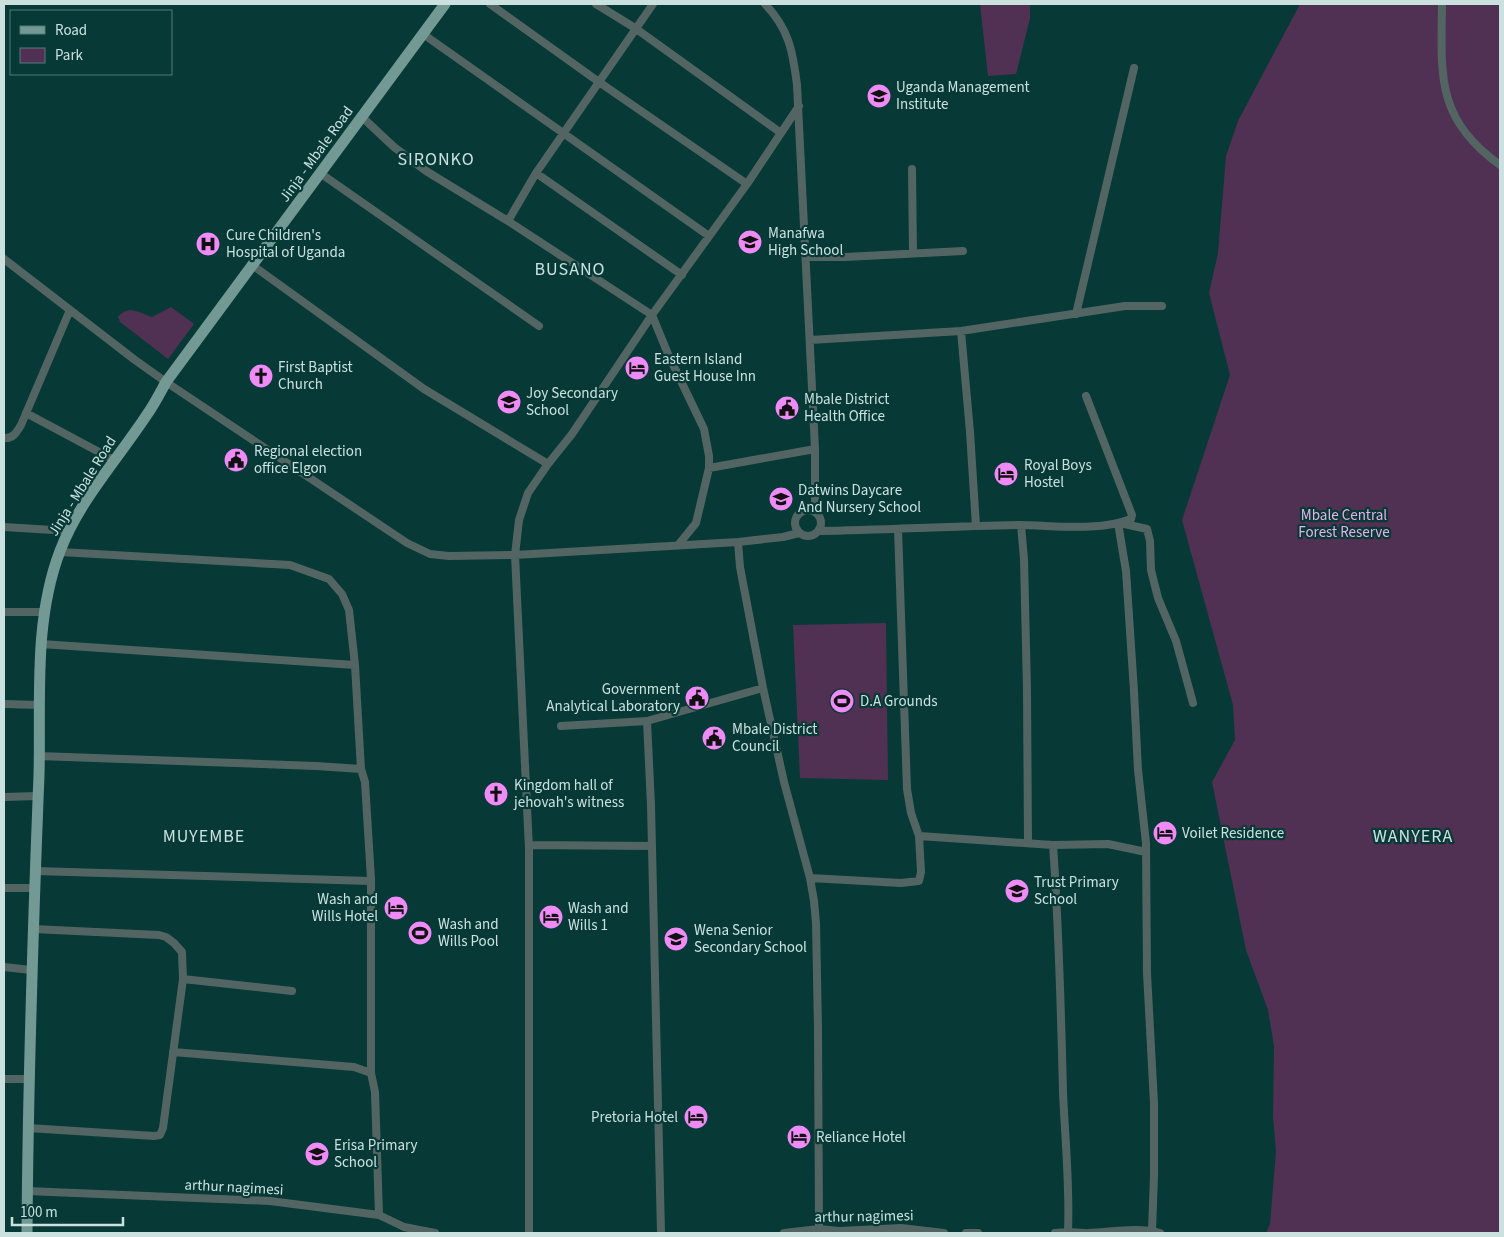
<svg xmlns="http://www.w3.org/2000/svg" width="1504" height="1237" font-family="'Source Sans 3',sans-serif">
<rect width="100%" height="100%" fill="#073936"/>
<path fill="#503153" d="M980 4H1030V18L1016 74 988 76Z
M1300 4H1500V1233H1266L1270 1224 1276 1151 1273 1116 1274 1046 1268 1010 1246 950 1212 782 1235 740 1233 705 1182 520 1230 375 1209 293 1218 253 1226 156 1238 121Z
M171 307 194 324 168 359 120 322 118 317C129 304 139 313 152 317Z
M886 623 888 780 800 778 793 625Z"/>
<path fill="#2a0d2d" d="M418 922H429L430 929 425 930V944L417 943 413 938 415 933 414 927Z"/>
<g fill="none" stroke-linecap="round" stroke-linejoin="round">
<path stroke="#536563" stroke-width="8" d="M490 4 599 82 747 184
M596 4 635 28 781 133
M765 4C789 29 793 52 797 85L815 449V512
M1442 4C1441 76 1436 119 1500 165
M423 34 709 236
M362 117 394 147 426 171 508 221 652 315 668 354 704 429 709 456V468L696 523 679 544
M912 169 913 253
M320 173 539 326
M536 173 682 275
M508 221 536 173 653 4
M806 257H845L963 251
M4 259 135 360 166 382 407 543 430 554 449 556 515 555 738 542 783 537 799 533
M252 265 424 389 548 464
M1076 314 1134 68
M961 331 970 432 976 526
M810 340 961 331 1125 306H1162
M26 413 114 460
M4 438C13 439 17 432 21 425L70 310
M709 468 815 449
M795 523a13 13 0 1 1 26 0a13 13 0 1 1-26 0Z
M1118 523 1126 571 1134 691 1138 770 1146 843 1147 973 1154 1103V1175L1152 1231
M1120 523 1147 529 1150 541 1151 570 1158 598 1176 641 1193 703
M1021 525 1024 559 1027 690 1028 843
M4 527 69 531
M898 529 907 789 911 813 919 836
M819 531C885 530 951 526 1017 525 1053 525 1098 532 1131 519L1132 515 1086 396
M738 542 740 567 763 688 784 782 810 878 814 901 816 923 818 1029 819 1229
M60 552 290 565 329 579 342 594 349 610 355 665 361 769
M4 612H44
M41 644 355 665
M4 704 40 705
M647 721 651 805 661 1233
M561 726 647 721 763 688
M39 756 316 766 361 769 365 782 371 879V1073
M4 797 38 796
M529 845 652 846
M1053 845C1059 927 1061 1009 1063 1092 1065 1139 1070 1185 1068 1232
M35 871 370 881
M810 878 901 883 919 881 921 872 919 836 1053 845 1108 844 1146 852
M4 888H35
M4 967 31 970
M183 979 292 991
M173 1052 354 1067 371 1073 375 1092 379 1215
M4 1079H30
M28 1128 154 1136 160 1135 163 1128 183 979 182 952 174 943 166 937 159 935 33 929
M27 1191 270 1201 379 1215 404 1227 435 1233
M529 1233V849L515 555 519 520 528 493 548 464 572 434 652 315 747 184 799 106
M784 1233 819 1229 839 1231 901 1228 944 1233
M966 1233H978
M1055 1233 1068 1232 1085 1233
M1089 1233C1111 1232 1139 1227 1160 1233"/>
<path stroke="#739995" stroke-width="11" d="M27 1233C28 1080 33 928 39 775 41 700 33 622 60 551 79 501 117 460 146 416 154 405 160 393 166 382L445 4"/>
</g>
<defs>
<symbol id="university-disc" viewBox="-11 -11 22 22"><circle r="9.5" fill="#ef8bf7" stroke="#073936"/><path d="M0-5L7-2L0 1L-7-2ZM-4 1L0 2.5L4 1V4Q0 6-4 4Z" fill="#111"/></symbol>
<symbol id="school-disc" viewBox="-11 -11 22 22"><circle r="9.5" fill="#ef8bf7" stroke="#073936"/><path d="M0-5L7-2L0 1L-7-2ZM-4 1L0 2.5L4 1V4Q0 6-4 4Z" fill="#111"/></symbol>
<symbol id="hospital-disc" viewBox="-11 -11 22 22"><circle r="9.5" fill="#ef8bf7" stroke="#073936"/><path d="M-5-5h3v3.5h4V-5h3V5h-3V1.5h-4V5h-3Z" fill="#111"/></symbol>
<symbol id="hotel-disc" viewBox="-11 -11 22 22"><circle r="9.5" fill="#ef8bf7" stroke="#073936"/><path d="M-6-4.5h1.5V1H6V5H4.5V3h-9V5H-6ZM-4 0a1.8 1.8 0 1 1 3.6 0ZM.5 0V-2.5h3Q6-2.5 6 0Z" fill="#111"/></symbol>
<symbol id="church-disc" viewBox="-11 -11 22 22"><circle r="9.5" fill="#ef8bf7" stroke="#073936"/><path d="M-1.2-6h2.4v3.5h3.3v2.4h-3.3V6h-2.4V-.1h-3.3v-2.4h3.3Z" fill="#111"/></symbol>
<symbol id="civic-disc" viewBox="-11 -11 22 22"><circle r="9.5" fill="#ef8bf7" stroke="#073936"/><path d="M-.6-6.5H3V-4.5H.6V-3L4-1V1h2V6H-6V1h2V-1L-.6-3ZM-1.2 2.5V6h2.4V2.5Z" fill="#111"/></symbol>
<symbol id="stadium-disc" viewBox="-11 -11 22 22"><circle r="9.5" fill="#ef8bf7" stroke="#073936"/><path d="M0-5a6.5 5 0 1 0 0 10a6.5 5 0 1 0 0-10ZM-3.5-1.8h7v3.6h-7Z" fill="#111"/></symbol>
</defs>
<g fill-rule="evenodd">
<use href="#university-disc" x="865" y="82" width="28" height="28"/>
<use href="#school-disc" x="736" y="228" width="28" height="28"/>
<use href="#hospital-disc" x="194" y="230" width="28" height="28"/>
<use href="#hotel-disc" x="623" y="354" width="28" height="28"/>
<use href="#church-disc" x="247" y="362" width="28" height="28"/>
<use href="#school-disc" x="495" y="388" width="28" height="28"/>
<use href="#civic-disc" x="773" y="394" width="28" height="28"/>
<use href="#civic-disc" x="222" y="446" width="28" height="28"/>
<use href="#hotel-disc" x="992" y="460" width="28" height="28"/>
<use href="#school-disc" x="767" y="485" width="28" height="28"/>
<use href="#civic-disc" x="683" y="684" width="28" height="28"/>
<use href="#stadium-disc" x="828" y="687" width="28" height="28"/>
<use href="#civic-disc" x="700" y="724" width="28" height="28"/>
<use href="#church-disc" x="482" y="780" width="28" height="28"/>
<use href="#hotel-disc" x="1151" y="819" width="28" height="28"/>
<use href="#school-disc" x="1003" y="877" width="28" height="28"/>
<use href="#hotel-disc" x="382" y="894" width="28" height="28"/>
<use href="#hotel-disc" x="537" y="903" width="28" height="28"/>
<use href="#stadium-disc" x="406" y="919" width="28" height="28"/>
<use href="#school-disc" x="662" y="925" width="28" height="28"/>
<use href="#hotel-disc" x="682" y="1103" width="28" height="28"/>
<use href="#hotel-disc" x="785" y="1123" width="28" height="28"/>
<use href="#school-disc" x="303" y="1140" width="28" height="28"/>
</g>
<g text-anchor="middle" stroke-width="4.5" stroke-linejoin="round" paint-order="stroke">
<g font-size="15" fill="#cae1df" stroke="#073936" text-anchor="start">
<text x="896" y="92">Uganda Management<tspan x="896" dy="17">Institute</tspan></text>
<text x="768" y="238">Manafwa<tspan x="768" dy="17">High School</tspan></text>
<text x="226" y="240">Cure Children's<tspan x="226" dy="17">Hospital of Uganda</tspan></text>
<text x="654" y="364">Eastern Island<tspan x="654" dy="17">Guest House Inn</tspan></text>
<text x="278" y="372">First Baptist<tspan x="278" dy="17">Church</tspan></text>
<text x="526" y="398">Joy Secondary<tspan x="526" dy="17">School</tspan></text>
<text x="804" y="404">Mbale District<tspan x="804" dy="17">Health Office</tspan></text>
<text x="254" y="456">Regional election<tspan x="254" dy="17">office Elgon</tspan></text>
<text x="1024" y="470">Royal Boys<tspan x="1024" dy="17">Hostel</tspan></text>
<text x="798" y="495">Datwins Daycare<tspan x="798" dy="17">And Nursery School</tspan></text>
<text x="680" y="694" text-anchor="end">Government<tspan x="680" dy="17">Analytical Laboratory</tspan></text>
<text x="860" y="706">D.A Grounds</text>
<text x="732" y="734">Mbale District<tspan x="732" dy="17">Council</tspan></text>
<text x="514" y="790">Kingdom hall of<tspan x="514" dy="17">jehovah's witness</tspan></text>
<text x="1182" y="838">Voilet Residence</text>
<text x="1034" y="887">Trust Primary<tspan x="1034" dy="17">School</tspan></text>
<text x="378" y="904" text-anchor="end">Wash and<tspan x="378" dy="17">Wills Hotel</tspan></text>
<text x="568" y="913">Wash and<tspan x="568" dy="17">Wills 1</tspan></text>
<text x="438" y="929">Wash and<tspan x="438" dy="17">Wills Pool</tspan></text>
<text x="694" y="935">Wena Senior<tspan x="694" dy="17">Secondary School</tspan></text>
<text x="678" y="1122" text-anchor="end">Pretoria Hotel</text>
<text x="816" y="1142">Reliance Hotel</text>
<text x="334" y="1150">Erisa Primary<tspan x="334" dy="17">School</tspan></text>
</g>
<g font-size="15" fill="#cae1df" stroke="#073936">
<text transform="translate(316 154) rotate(-54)" y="5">Jinja - Mbale Road</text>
<text transform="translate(82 486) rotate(-58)" y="5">Jinja - Mbale Road</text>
<text transform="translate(234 1187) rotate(3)" y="5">arthur nagimesi</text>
<text transform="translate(864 1216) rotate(-1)" y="5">arthur nagimesi</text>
</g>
<g font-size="15" fill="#e7b0eb" stroke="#073936">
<text x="1344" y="520">Mbale Central<tspan x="1344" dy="17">Forest Reserve</tspan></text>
</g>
<g font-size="18" letter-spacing="1" fill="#cae1df" stroke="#073936">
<text x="436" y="165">SIRONKO</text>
<text x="570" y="275">BUSANO</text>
<text x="204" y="842">MUYEMBE</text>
<text x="1413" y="842">WANYERA</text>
</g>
</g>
<rect width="1504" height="1237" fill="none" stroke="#cae1df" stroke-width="10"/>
<rect x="10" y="10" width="162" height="65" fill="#073936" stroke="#557c7a"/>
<rect x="20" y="26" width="25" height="8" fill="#739995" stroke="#557c7a"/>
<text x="55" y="35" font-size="15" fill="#cae1df">Road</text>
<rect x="20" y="48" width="25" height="15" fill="#503153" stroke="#557c7a"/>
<text x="55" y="60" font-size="15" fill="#cae1df">Park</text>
<path d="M12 1217v8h111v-8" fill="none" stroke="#cae1df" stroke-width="2.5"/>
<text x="20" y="1217" font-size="15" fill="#cae1df" stroke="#073936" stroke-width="4" paint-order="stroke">100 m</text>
</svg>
